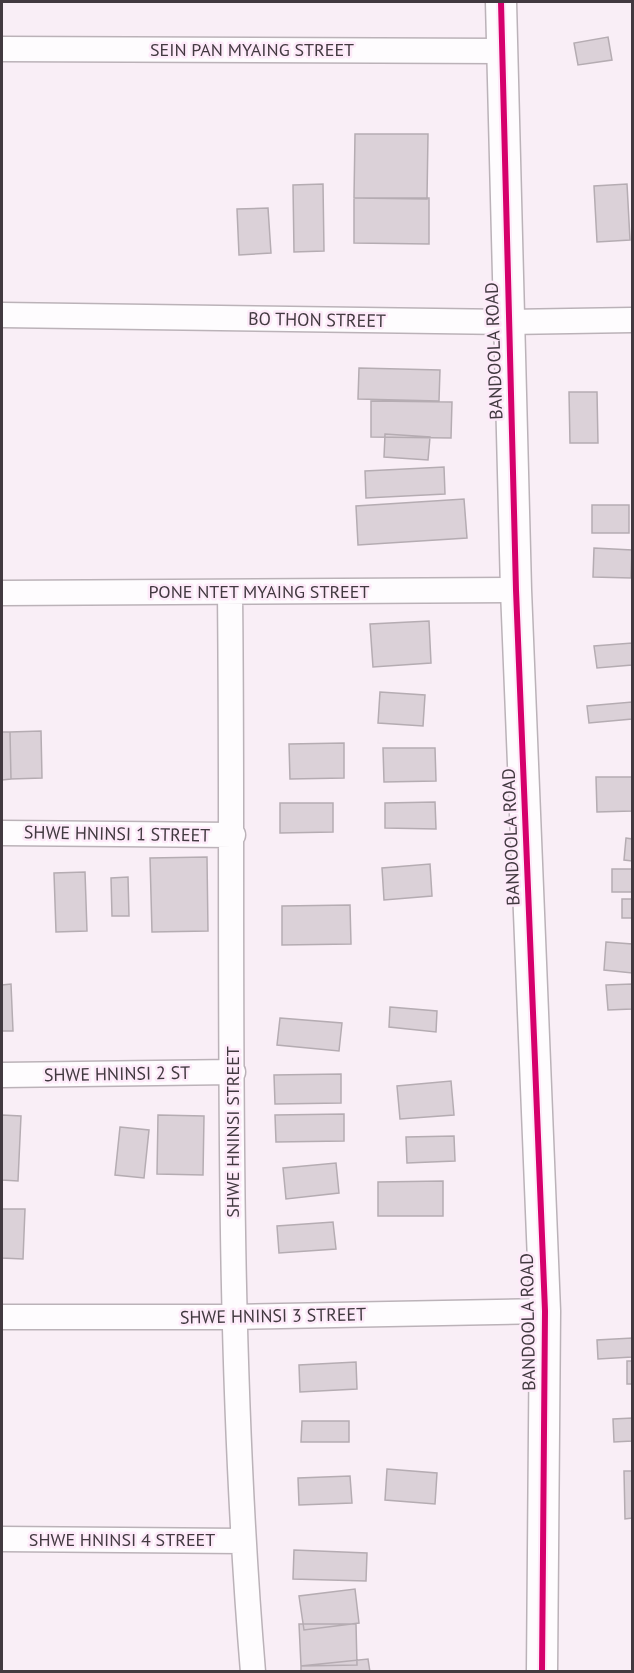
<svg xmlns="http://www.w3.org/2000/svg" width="634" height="1673" font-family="'PT Sans',sans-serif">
<rect width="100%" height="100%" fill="#f9eef6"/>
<path fill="#dbd1d8" stroke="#b5acb2" stroke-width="1.5" d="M608 37 612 60 578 65 574 43Z
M355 134H428L427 199 354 198Z
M323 184 324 251 294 252 293 185Z
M627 184 630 240 597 242 594 186Z
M354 198H429V244L354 243Z
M268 208 271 253 239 255 237 209Z
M359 368 440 370 439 401 358 399Z
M569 392H597L598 443H570Z
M371 401 452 402 451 438 371 437Z
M385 434 430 437 428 460 384 457Z
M444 467 445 494 366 498 365 471Z
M464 499 467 538 358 545 356 506Z
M592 505H629V533H592Z
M594 548 632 550 631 578 593 577Z
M429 621 431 663 373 667 370 624Z
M632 643V665L597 668 594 646Z
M380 692 425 695 423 726 378 723Z
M632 702V719L589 723 587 706Z
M41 731 42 778 11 779 10 732Z
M2 732H10L11 779 2 780Z
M344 743V778L290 779 289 744Z
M383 748H435L436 781 384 782Z
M596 777H632V811L597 812Z
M435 802 436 829 385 828V803Z
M280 803H333V832L280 833Z
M626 838 632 839V861L624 860Z
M207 857 208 931 152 932 150 858Z
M430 864 432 896 384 900 382 868Z
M612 869H632V892H612Z
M85 872 87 931 56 932 54 873Z
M128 877 129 916H112L111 878Z
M622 899H632V918H622Z
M350 905 351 944 282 945V906Z
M606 942 632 944V973L604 970Z
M11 984 13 1031H2V985Z
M632 984V1009L608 1010 606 985Z
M390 1007 437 1011 436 1032 389 1027Z
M280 1018 342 1023 339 1051 277 1045Z
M341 1074V1103L275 1104 274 1075Z
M451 1081 454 1115 400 1119 397 1086Z
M344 1114V1141L276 1142 275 1115Z
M2 1115 21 1116 18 1181 2 1180Z
M158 1115 204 1116 203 1175 157 1174Z
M120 1127 149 1130 144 1178 115 1175Z
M454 1136 455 1161 407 1163 406 1137Z
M336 1163 339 1193 286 1199 283 1168Z
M443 1181V1216H378V1182Z
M2 1209H25L23 1259 2 1258Z
M333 1222 336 1249 279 1253 277 1226Z
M632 1338V1357L598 1359 597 1340Z
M627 1361H632V1384H627Z
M356 1362 357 1389 300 1392 299 1365Z
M632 1418V1441L614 1442 613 1419Z
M302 1421H349V1442H301Z
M387 1469 437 1473 435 1504 385 1500Z
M624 1471H632V1518L625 1519Z
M350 1476 352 1503 299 1505 298 1478Z
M294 1550 367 1553 366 1581 293 1579Z
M355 1589 359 1623 304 1630 299 1596Z
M299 1624H356L357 1665 301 1666Z
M368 1659 370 1672H301V1666Z"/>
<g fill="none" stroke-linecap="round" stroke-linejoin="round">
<defs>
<path id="minor" d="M2 49 502 51
M2 315 508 322 632 320
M2 593 516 590
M230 593C234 952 223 1313 253 1672
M2 833 233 835
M2 1075 233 1072
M2 1317H233L545 1311
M2 1539 242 1541"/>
<path id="tertiary" d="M501 2 516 590 545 1311 542 1672"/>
</defs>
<use href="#minor" stroke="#bbb2b8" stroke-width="27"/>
<use href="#tertiary" stroke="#bbb2b8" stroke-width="33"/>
<use href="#minor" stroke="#fefcfe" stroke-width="24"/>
<use href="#tertiary" stroke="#fefcfe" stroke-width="30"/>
<defs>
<path id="cycleway" d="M501 2 516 590 545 1311 542 1672"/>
</defs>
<use href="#cycleway" stroke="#fdeaf9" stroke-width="10"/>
<use href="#cycleway" stroke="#d6006c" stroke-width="6"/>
</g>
<g text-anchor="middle" stroke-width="5" stroke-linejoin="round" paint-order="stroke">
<g font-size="18" fill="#423940" stroke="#fdeaf9">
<text x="252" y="56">SEIN PAN MYAING STREET</text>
<text transform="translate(317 320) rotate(1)" y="6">BO THON STREET</text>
<text transform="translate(494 351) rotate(-92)" y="6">BANDOOLA ROAD</text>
<text x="259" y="598">PONE NTET MYAING STREET</text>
<text transform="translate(117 834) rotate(1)" y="6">SHWE HNINSI 1 STREET</text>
<text transform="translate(511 837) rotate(-92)" y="6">BANDOOLA ROAD</text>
<text transform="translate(117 1074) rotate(-1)" y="6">SHWE HNINSI 2 ST</text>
<text transform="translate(233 1132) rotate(-90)" y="6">SHWE HNINSI STREET</text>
<text transform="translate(273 1316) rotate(-1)" y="6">SHWE HNINSI 3 STREET</text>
<text transform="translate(528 1322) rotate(-91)" y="6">BANDOOLA ROAD</text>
<text x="122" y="1546">SHWE HNINSI 4 STREET</text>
</g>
</g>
<rect width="634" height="1673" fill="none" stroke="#423940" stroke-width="6"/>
</svg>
